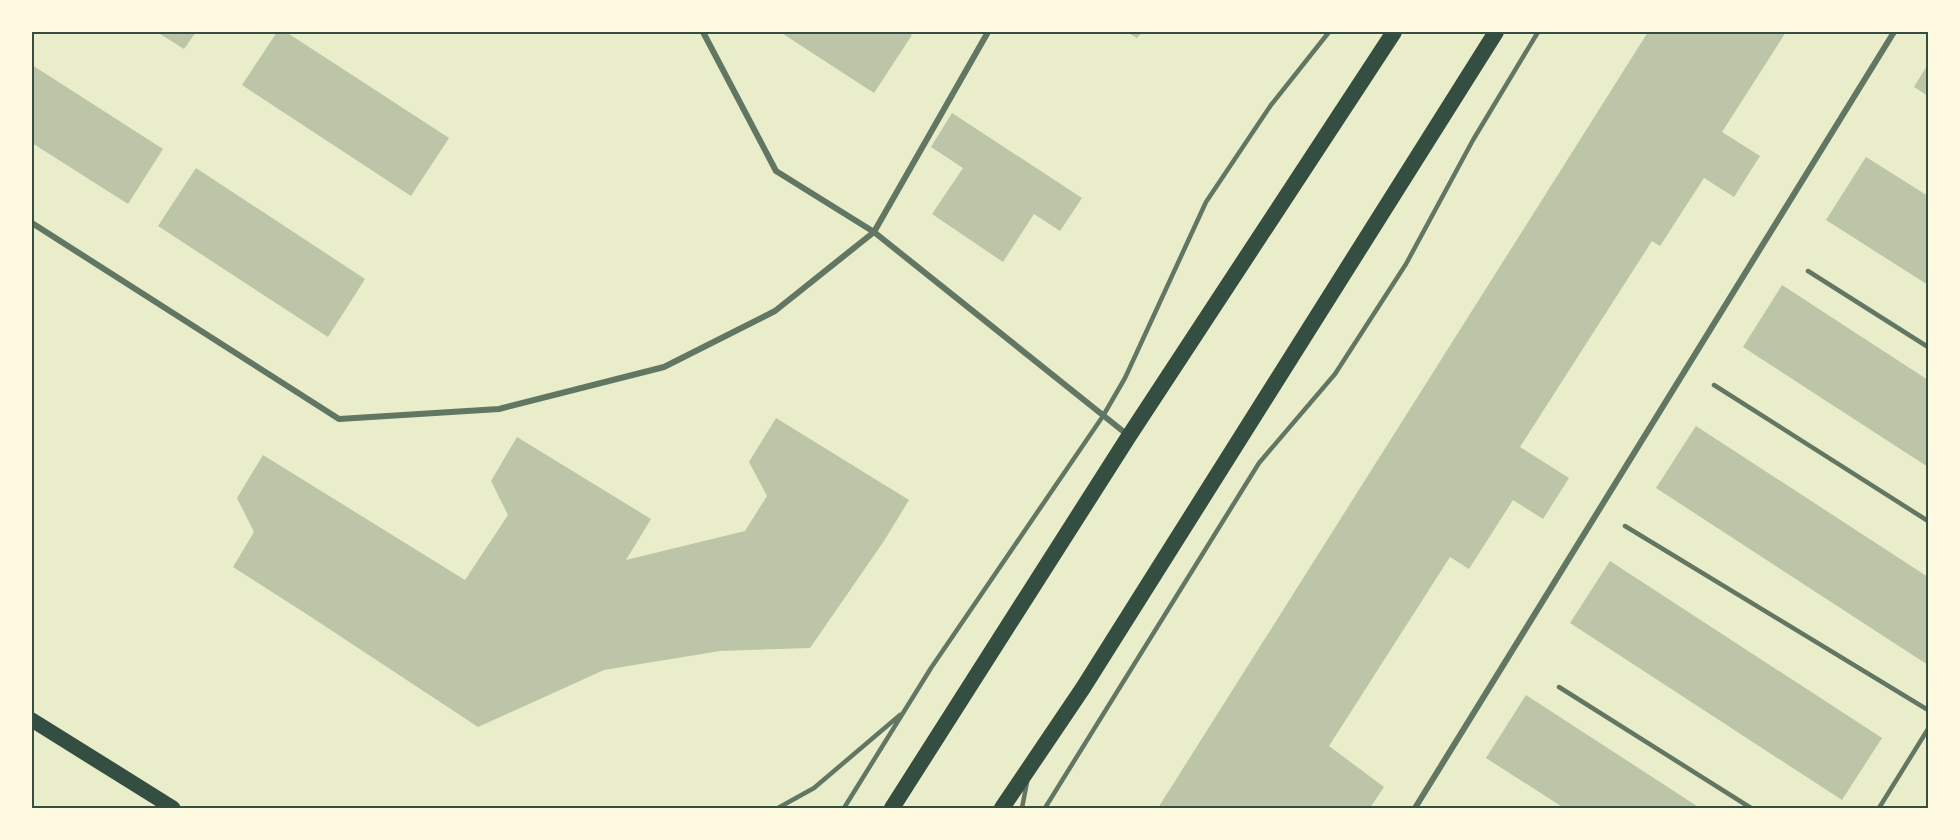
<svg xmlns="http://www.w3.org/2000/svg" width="1960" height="840" font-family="'Alegreya Sans',sans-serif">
<rect width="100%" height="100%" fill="#e9edc9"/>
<path fill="#bcc5a7" d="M157 32H196L184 49Z
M277 32H286L449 138 411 196 242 85Z
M780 32H906L912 35 874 93Z
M1127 32H1142L1137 38Z
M1648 32H1786L1722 132 1760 156 1734 197 1704 178 1660 246 1652 241 1520 447 1569 478 1543 519 1513 500 1469 569 1450 557 1329 746 1384 787 1370 808H1158Z
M1928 64V96L1914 87Z
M32 65 163 149 128 204 32 143Z
M952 113 1082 198 1060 231 1034 214 1003 262 932 214 963 168 931 147Z
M1866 157 1928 196V285L1826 220Z
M196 168 365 279 328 337 158 226Z
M1782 285 1928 380V467L1743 347Z
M776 418 909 500 884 541 810 648 720 651 604 670 478 727 305 613 233 567 254 532 237 498 263 455 465 580 508 515 491 481 517 437 651 519 626 560 745 531 767 496 749 462Z
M1696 426 1928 577V665L1656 488Z
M1610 561 1882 738 1842 800 1570 623Z
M1526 695 1700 808H1564L1486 758Z"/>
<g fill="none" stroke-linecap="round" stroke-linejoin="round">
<path stroke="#617663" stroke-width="4.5" d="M1808 271 1928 347
M1714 385 1928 521
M1625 526 1928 710
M1559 687 1751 808
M778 808 814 788 900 715
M844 808 931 668 1103 416 1125 378 1206 202 1271 105 1329 32
M1022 808 1027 782
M1045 808 1259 463 1335 374 1406 264 1473 140 1538 32
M1879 808 1928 729"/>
<path stroke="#617663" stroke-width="6" d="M703 32 776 171 874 232 1129 436
M32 223 339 419 499 409 664 367 775 311 874 232 988 32
M1415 808 1894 32"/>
<path stroke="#344e41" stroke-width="15" d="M32 720 173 808"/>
<path stroke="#344e41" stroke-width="16" d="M892 808 1129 436 1394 32
M1002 808 1083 688 1496 32"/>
</g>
<rect width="1960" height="840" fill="none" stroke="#fefae0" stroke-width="66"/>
<rect x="33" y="33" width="1894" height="774" fill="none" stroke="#344e41" stroke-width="2"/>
</svg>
